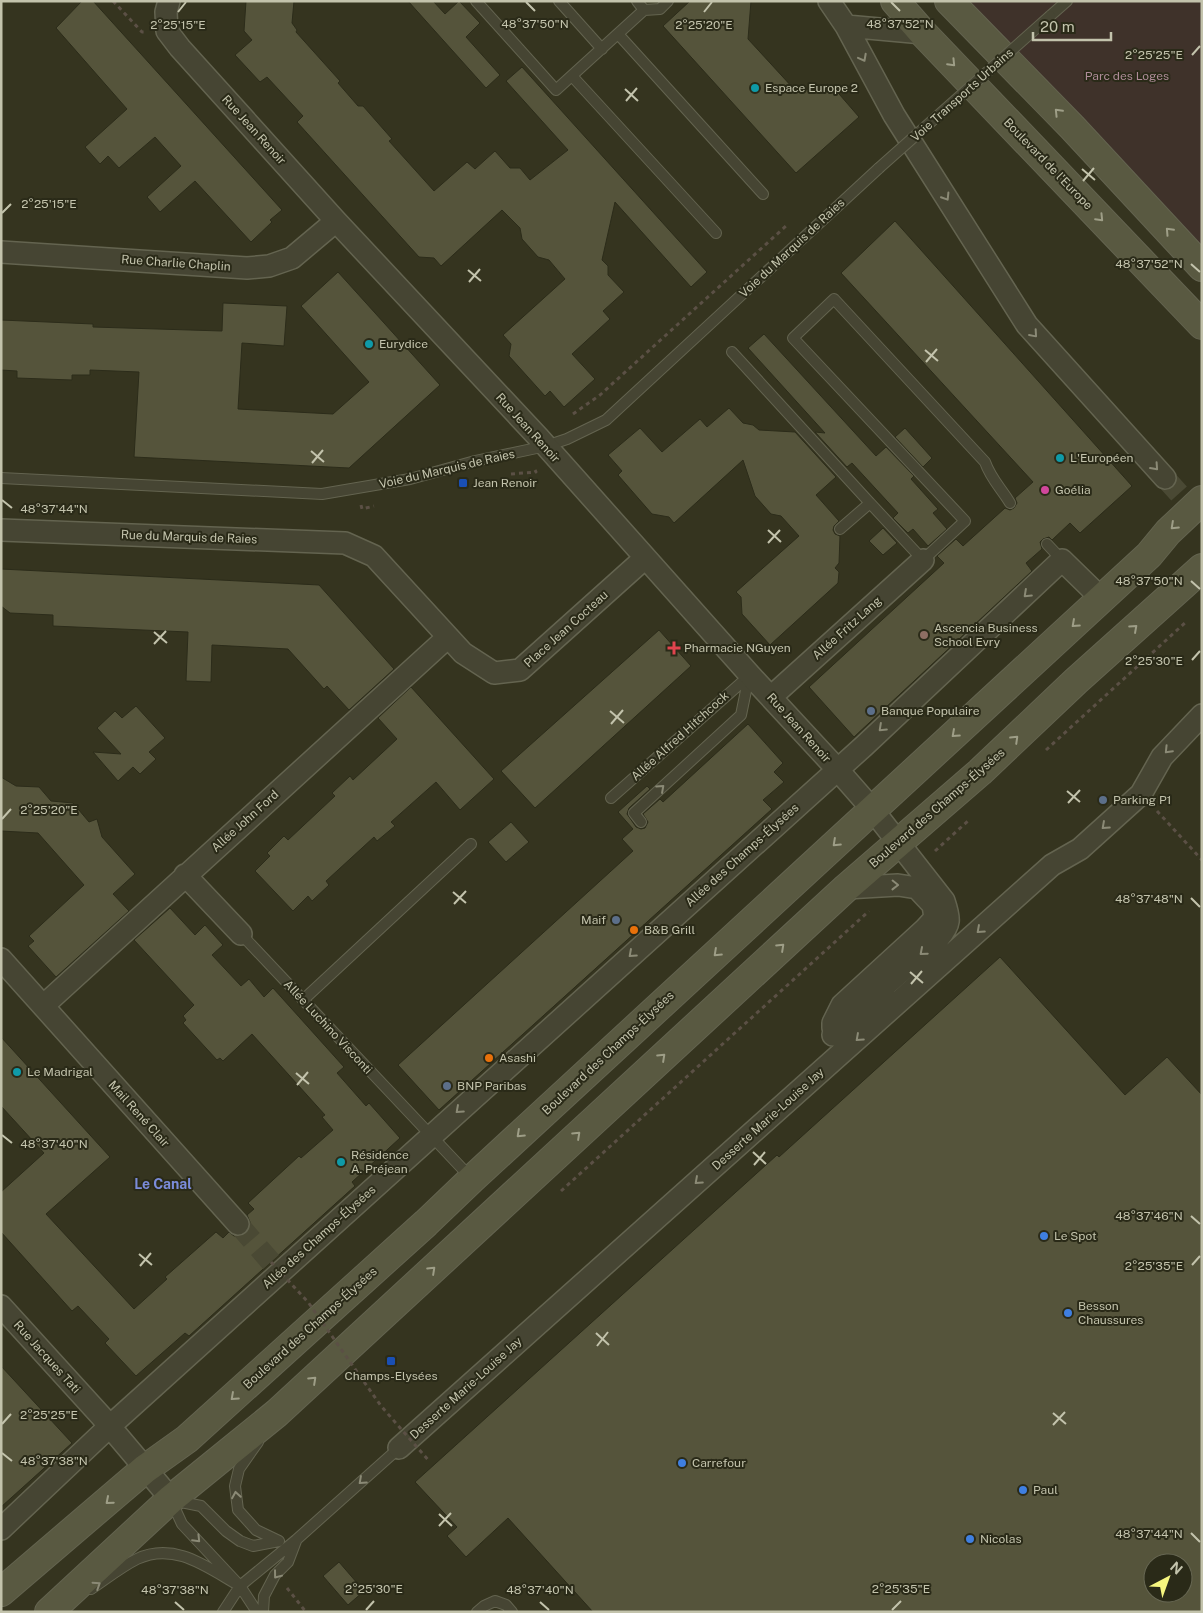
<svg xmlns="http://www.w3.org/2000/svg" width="1203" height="1613" font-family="'Public Sans',sans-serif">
<rect width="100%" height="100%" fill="#35341f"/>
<path fill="#3f322a" d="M949 1H1202V261Z"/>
<path fill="#55543b" stroke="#2c2c1a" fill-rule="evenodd" d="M82 1H93L282 210 270 220 272 222 251 242 195 181 160 212 147 197 181 166 155 137 119 168 108 156 100 164 85 147 127 109 56 28Z
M246 1H294L292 23 297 30 296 32 340 81 338 83 358 106H363L392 139 389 141 434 191 467 162 475 169 495 151 510 168H520L530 180 568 150 506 81 522 67 707 272 691 287 615 202 602 260 608 266V275L624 292 603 311 610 319 572 354 595 379 564 407 550 391 545 396 509 356 511 344 503 335 565 279 549 260 538 257 522 239 520 228 502 210 441 266 434 258 419 257 297 122 303 116 267 77 260 82 235 55 252 40 244 31Z
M408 1H433L445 14 459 1 480 23 466 37 500 75 486 88Z
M690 1H751L748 39 793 88 828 91 833 87 859 117 796 173 663 26Z
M895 221 1132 486 1080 533 1070 523 1052 540 1049 537 1043 539 1040 542 1042 549 1026 563 1032 571 854 737 809 687 944 563 937 556 956 539 963 546 1005 508 1010 510 1014 508 1017 503 1015 498 1033 482 841 273Z
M338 272 440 385 349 468 134 457 139 372 90 370V375H72V380L17 378V371L1 370V320L93 324V327L222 331 223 303 287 306 284 346 242 343 238 409 333 414 369 382 301 306Z
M764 334 876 456 886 447 914 476 911 479 938 509 933 513 947 529 928 546 913 529 908 533 893 518 898 513 852 463 847 467 815 432 825 433 748 348Z
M729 408 743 423 753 425 759 430 795 432 836 477 816 495 839 521 834 526 833 530 835 534 840 536 839 563 835 568 839 572 838 583 770 645 742 614 741 597 736 592 799 536 781 516 771 514 755 496 743 460 674 523 669 517 652 514 618 475 622 471 608 455 640 428 662 452 700 419 707 427Z
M905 428 932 458 923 467 895 437Z
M883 528 897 543 883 555 869 541Z
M1 569 319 585 394 669 349 710 327 686 324 689 288 649 212 645 211 682 186 681 188 632 53 626V615L10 613 1 606Z
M659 630 691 666 535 808 501 771Z
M411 687 494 779 460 810 436 782 391 822 395 826 377 841 374 837 326 881 329 885 312 901 308 896 293 911 255 871 270 856 267 853 284 836 288 840 335 796 332 793 350 776 353 780 397 739 378 718Z
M136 706 165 738 149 752 156 759 140 774 133 767 118 781 93 752 121 754 97 728 115 711 122 718Z
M748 724 783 763 774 772 784 782 763 800 772 809 439 1110 398 1065 633 851 622 839 633 829 618 812 647 786 650 789 629 808 627 814 636 827 641 829 645 828 648 822 643 814 660 799 663 802Z
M1 777 16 786 39 787 51 801 73 803 89 822 97 819 102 837 135 874 113 894 129 911 56 977 28 946 34 941 29 936 84 885 38 833 1 831Z
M511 822 529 842 506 862 488 842Z
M170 908 195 935 205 925 223 945 212 955 241 986 249 979 264 997 273 988 344 1067 337 1073 366 1106 369 1103 400 1138 352 1182 355 1186 189 1336 185 1333 136 1376 105 1343 109 1339 78 1306 72 1311 1 1232V1192L44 1153 1 1106V1037L110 1157 46 1214 134 1309 167 1279 165 1277 216 1232 223 1238 229 1232 234 1236H240L247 1233 250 1228V1222L247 1215 254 1209 248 1203 299 1156 301 1158 333 1130 322 1117 325 1115 252 1034 223 1061 220 1058 217 1060 183 1023 186 1020 183 1016 194 1005 134 940Z
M1000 957 1125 1095 1167 1057 1202 1095V1612H593L508 1518 466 1557 447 1536 457 1527 415 1482 777 1155 779 1157ZM1153 1563H1183V1593H1153Z
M1 1366 72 1443 1 1507Z
M339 1562 364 1591 348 1605 323 1576Z"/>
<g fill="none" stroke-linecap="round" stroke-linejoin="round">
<path stroke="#4a4934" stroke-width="21" stroke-dasharray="21 11" stroke-linecap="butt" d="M1165 478 1202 519
M238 1224 271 1262"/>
<defs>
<path id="lane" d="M476 1 556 90 644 10 637 1
M559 1 602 49
M644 10 660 9 668 1
M1050 16 1067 1
M618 34 763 194
M572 76 716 233
M732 352 870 503
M1 478 322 494 410 479 475 461 546 446 567 439 606 420 879 168
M840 529 870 503 923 560 965 521 793 338 834 299 985 462C991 479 1001 488 1010 503
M1047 544 1062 560
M611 798 750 675
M641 822 634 813 741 715 749 676
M241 934 472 1179
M303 1000 471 844
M258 1442 239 1469 235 1486 238 1510 256 1530 279 1541
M171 1500 182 1524 240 1586 257 1612
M176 1501 201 1506 226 1531 240 1541 253 1546 279 1541
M91 1589C106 1579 121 1567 137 1559 175 1541 208 1568 240 1586
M223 1612 240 1586 296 1540 399 1448
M263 1612 264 1596 275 1575 288 1562 296 1541
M477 1612 484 1606 495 1601 506 1605 512 1612"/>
<path id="street" d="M169 1 166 12 167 31 180 48 336 221 539 438 750 675 837 769 872 809 944 901C950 919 951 924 938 939L887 984 833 1035
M829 1 846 26 894 115 1027 325 1165 478
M846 26 923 33
M1 252 247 268 269 266 292 258 336 221
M1 530 345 543 374 556 463 653 494 673 520 670 645 558
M771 697 923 560
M185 875 241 934
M1 959 238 1224
M43 1006 448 637
M833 1028V1023L842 1005 925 929 935 918 933 905 917 888 898 885 846 888
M1 1306 101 1416 171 1499
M399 1448 1052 865 1080 849 1141 794 1162 757 1202 715
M1 1529 110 1426 864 746 1062 560 1102 599"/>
<path id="secondary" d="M895 1 923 33 1202 325
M949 1 1072 127 1202 267
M1 1592 145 1469 187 1439 426 1223 472 1179 1149 555 1168 532 1202 500
M49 1612 171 1499 277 1413 846 888 980 772 1076 681 1202 568"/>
</defs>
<use href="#lane" stroke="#646450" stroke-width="12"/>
<use href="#street" stroke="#646450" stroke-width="24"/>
<use href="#secondary" stroke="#646450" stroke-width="30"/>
<path stroke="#5b5045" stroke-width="3" stroke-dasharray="4 4" stroke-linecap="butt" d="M113 1 142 32H144
M573 414 600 395 786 226
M511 474 536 472 535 470
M361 505 362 509 374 506
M1046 750 1187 621
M1157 811 1202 860
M935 851 969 820
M561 1191 869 911
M287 1588 306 1612"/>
<use href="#lane" stroke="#464533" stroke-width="10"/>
<use href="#street" stroke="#464533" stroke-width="21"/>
<use href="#secondary" stroke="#595941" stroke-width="28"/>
<defs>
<path id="lane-bridge" d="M879 168 1050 16"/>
</defs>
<use href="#lane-bridge" stroke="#646450" stroke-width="12" stroke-linecap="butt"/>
<path stroke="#5b5045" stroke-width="3" stroke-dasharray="4 4" stroke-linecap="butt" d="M271 1262 308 1302 381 1406 430 1462"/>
<use href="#lane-bridge" stroke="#464533" stroke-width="10"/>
</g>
<defs><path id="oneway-chevron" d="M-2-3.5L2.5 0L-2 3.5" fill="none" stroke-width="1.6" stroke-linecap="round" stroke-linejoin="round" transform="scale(1.25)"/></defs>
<g stroke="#8b8a76">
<use href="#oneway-chevron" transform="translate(863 58) rotate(62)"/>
<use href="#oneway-chevron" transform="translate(946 197) rotate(58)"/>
<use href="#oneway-chevron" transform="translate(1034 334) rotate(49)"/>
<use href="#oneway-chevron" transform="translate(1155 467) rotate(48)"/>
<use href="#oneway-chevron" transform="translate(1027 594) rotate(137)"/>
<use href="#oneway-chevron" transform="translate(882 728) rotate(137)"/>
<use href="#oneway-chevron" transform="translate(1168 750) rotate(134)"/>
<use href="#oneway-chevron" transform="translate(661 788) rotate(-42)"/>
<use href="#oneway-chevron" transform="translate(1105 826) rotate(138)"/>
<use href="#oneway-chevron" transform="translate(895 885) rotate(1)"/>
<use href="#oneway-chevron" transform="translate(980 930) rotate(138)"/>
<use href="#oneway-chevron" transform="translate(923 952) rotate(139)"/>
<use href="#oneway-chevron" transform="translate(632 954) rotate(138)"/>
<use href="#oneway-chevron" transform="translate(859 1038) rotate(138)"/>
<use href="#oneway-chevron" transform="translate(459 1110) rotate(138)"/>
<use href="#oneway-chevron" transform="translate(698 1181) rotate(138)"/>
<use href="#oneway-chevron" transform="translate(362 1481) rotate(138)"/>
<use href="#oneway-chevron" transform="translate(236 1495) rotate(-99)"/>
<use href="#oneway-chevron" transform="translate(197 1539) rotate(46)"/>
<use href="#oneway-chevron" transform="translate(277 1575) rotate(127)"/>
<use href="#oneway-chevron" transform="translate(97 1585) rotate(-33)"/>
</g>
<g stroke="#9e9e87">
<use href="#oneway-chevron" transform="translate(952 63) rotate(46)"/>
<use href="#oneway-chevron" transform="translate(1058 112) rotate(-134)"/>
<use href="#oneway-chevron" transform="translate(1100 218) rotate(46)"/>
<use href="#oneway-chevron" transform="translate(1169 231) rotate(-133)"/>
<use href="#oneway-chevron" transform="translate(1174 526) rotate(137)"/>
<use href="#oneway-chevron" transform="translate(1075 624) rotate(138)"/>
<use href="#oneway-chevron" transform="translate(1134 628) rotate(-42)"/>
<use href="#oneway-chevron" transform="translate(955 734) rotate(138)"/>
<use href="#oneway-chevron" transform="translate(1015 739) rotate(-44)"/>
<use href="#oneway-chevron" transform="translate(836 843) rotate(137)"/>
<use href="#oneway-chevron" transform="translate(781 947) rotate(-43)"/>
<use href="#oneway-chevron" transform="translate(717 953) rotate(137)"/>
<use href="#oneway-chevron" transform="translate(662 1057) rotate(-43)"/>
<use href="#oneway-chevron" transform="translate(520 1134) rotate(137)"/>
<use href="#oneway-chevron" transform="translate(577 1135) rotate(-43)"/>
<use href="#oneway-chevron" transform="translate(432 1270) rotate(-43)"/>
<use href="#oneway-chevron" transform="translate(313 1380) rotate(-43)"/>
<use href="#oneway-chevron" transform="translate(234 1397) rotate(138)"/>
<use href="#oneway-chevron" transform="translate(109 1501) rotate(139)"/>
</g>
<path fill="none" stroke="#c3c3ac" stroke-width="2" d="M526 2 535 11M891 2 900 11M178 12 186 2M704 12 712 2M1192 55 1200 46M625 89 638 101M626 101 637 88M1082 169 1095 180M1083 181 1094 168M2 213 11 204M1191 264 1200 272M468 270 481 281M469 282 480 269M925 350 938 361M926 362 937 349M311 451 324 462M312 463 323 450M2 500 12 508M768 530 781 542M768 543 780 530M1191 581 1200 589M154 632 167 643M154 644 166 631M1192 660 1200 651M610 711 624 723M611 724 623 710M1067 791 1080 802M1068 803 1080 790M2 819 11 809M453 892 466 903M1191 898 1200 907M454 904 466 891M910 972 923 983M911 984 922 971M296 1073 309 1084M297 1085 308 1072M2 1135 12 1143M753 1152 766 1164M754 1165 765 1152M1191 1216 1200 1224M139 1254 152 1265M1192 1265 1200 1256M140 1266 151 1253M596 1333 609 1345M597 1346 608 1332M1053 1413 1066 1424M2 1424 11 1414M1053 1425 1065 1412M2 1453 12 1461M439 1514 452 1526M439 1526 451 1513M1191 1533 1200 1542M175 1602 184 1610M540 1602 549 1610M366 1610 374 1601M892 1610 901 1601"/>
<g fill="#0f9aa8" stroke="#2a2a18" stroke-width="2">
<circle cx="755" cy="88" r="5"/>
<circle cx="369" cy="344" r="5"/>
<circle cx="1060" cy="458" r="5"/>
<circle cx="17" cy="1072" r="5"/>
<circle cx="341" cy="1162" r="5"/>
</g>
<g fill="#1a4fb4" stroke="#2a2a18" stroke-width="2">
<rect x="458" y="478" width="10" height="10" rx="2.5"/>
<rect x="386" y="1356" width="10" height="10" rx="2.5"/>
</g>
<circle fill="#d1479c" stroke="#2a2a18" stroke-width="2" cx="1045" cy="490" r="5"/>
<circle fill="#8d6e63" stroke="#2a2a18" stroke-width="2" cx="924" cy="635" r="5"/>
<path fill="#e0444e" stroke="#2a2a18" stroke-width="2" d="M671.5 640.5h5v5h5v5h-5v5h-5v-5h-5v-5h5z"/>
<g fill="#5c6f8a" stroke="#2a2a18" stroke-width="2">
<circle cx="871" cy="711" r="5"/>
<circle cx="1103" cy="800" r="5"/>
<circle cx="616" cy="920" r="5"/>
<circle cx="447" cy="1086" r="5"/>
</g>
<g fill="#e8710a" stroke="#2a2a18" stroke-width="2">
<circle cx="634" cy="930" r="5"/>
<circle cx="489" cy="1058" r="5"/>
</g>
<g fill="#3f7fe0" stroke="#2a2a18" stroke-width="2">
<circle cx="1044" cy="1236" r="5"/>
<circle cx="1068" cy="1313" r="5"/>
<circle cx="682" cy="1463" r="5"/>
<circle cx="1023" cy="1490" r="5"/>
<circle cx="970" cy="1539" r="5"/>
</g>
<g text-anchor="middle" stroke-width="4" stroke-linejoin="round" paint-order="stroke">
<g font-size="12" fill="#ae8c98" stroke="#2a2a18">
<text x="1127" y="80">Parc des Loges</text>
</g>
<g font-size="12" fill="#c3c3ac" stroke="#2a2a18" text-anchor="start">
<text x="765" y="92">Espace Europe 2</text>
<text x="379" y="348">Eurydice</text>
<text x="1070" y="462">L'Européen</text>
<text x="473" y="487">Jean Renoir</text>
<text x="1055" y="494">Goélia</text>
<text x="934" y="632">Ascencia Business<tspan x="934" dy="14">School Evry</tspan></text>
<text x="684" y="652">Pharmacie NGuyen</text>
<text x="881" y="715">Banque Populaire</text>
<text x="1113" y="804">Parking P1</text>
<text x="606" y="924" text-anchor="end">Maif</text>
<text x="644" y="934">B&amp;B Grill</text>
<text x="499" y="1062">Asashi</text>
<text x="27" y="1076">Le Madrigal</text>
<text x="457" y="1090">BNP Paribas</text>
<text x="351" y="1159">Résidence<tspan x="351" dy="14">A. Préjean</tspan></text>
<text x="1054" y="1240">Le Spot</text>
<text x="1078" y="1310">Besson<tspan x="1078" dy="14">Chaussures</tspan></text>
<text x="391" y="1380" text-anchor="middle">Champs-Elysées</text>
<text x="692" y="1467">Carrefour</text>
<text x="1033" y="1494">Paul</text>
<text x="980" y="1543">Nicolas</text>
</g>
<g font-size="12" fill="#c3c3ac" stroke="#2a2a18">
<text transform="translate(962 95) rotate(-42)" y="4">Voie Transports Urbains</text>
<text transform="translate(254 130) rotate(48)" y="4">Rue Jean Renoir</text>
<text transform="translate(1048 164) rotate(46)" y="4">Boulevard de l'Europe</text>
<text transform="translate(792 248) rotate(-43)" y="4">Voie du Marquis de Raies</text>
<text transform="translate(176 263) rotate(4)" y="4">Rue Charlie Chaplin</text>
<text transform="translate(528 428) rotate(48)" y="4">Rue Jean Renoir</text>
<text transform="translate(447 469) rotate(-13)" y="4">Voie du Marquis de Raies</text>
<text transform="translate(189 537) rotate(2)" y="4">Rue du Marquis de Raies</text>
<text transform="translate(847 628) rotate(-42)" y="4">Allée Fritz Lang</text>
<text transform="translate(566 629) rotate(-42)" y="4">Place Jean Cocteau</text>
<text transform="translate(799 728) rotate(48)" y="4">Rue Jean Renoir</text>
<text transform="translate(680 736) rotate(-42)" y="4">Allée Alfred Hitchcock</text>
<text transform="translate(937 808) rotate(-41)" y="4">Boulevard des Champs-Élysées</text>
<text transform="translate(245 821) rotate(-42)" y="4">Allée John Ford</text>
<text transform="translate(742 855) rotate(-42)" y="4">Allée des Champs-Élysées</text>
<text transform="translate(328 1027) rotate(47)" y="4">Allée Luchino Visconti</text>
<text transform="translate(608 1053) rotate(-43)" y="4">Boulevard des Champs-Élysées</text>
<text transform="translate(139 1114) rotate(48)" y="4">Mail René Clair</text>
<text transform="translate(768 1119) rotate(-42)" y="4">Desserte Marie-Louise Jay</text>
<text transform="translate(319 1237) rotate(-42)" y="4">Allée des Champs-Élysées</text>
<text transform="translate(310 1328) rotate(-42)" y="4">Boulevard des Champs-Élysées</text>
<text transform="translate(47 1357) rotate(48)" y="4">Rue Jacques Tati</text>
<text transform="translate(466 1388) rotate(-42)" y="4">Desserte Marie-Louise Jay</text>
</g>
<g font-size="14" font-weight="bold" fill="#7b8cda" stroke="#2a2a18">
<text x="163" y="1189">Le Canal</text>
</g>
</g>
<g font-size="12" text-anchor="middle" fill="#c3c3ac" stroke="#2a2a18" stroke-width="4" stroke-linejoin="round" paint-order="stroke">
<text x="535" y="28">48°37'50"N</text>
<text x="900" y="28">48°37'52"N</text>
<text x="178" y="29">2°25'15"E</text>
<text x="704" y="29">2°25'20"E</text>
<text x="1154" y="59">2°25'25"E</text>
<text x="49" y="208">2°25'15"E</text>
<text x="1149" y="268">48°37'52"N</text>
<text x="54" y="513">48°37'44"N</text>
<text x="1149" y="585">48°37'50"N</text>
<text x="1154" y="665">2°25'30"E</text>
<text x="49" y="814">2°25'20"E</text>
<text x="1149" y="903">48°37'48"N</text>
<text x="54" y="1148">48°37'40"N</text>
<text x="1149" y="1220">48°37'46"N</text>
<text x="1154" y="1270">2°25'35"E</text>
<text x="49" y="1419">2°25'25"E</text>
<text x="54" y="1465">48°37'38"N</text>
<text x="1149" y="1538">48°37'44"N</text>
<text x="374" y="1593">2°25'30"E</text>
<text x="901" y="1593">2°25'35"E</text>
<text x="175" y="1594">48°37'38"N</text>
<text x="540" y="1594">48°37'40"N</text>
</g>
<rect width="1203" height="1613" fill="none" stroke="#c3c3ac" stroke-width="5"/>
<g transform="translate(1168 1578) rotate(41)"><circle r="24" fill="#2a2a18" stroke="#676753"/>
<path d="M0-4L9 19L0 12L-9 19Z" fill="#f6f67f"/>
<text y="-8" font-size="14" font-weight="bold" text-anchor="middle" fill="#c3c3ac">N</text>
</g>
<path d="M1033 32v8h78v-8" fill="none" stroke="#c3c3ac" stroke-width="2.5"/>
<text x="1040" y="32" font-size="15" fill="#c3c3ac" stroke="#2a2a18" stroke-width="4" paint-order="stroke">20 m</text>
</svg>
